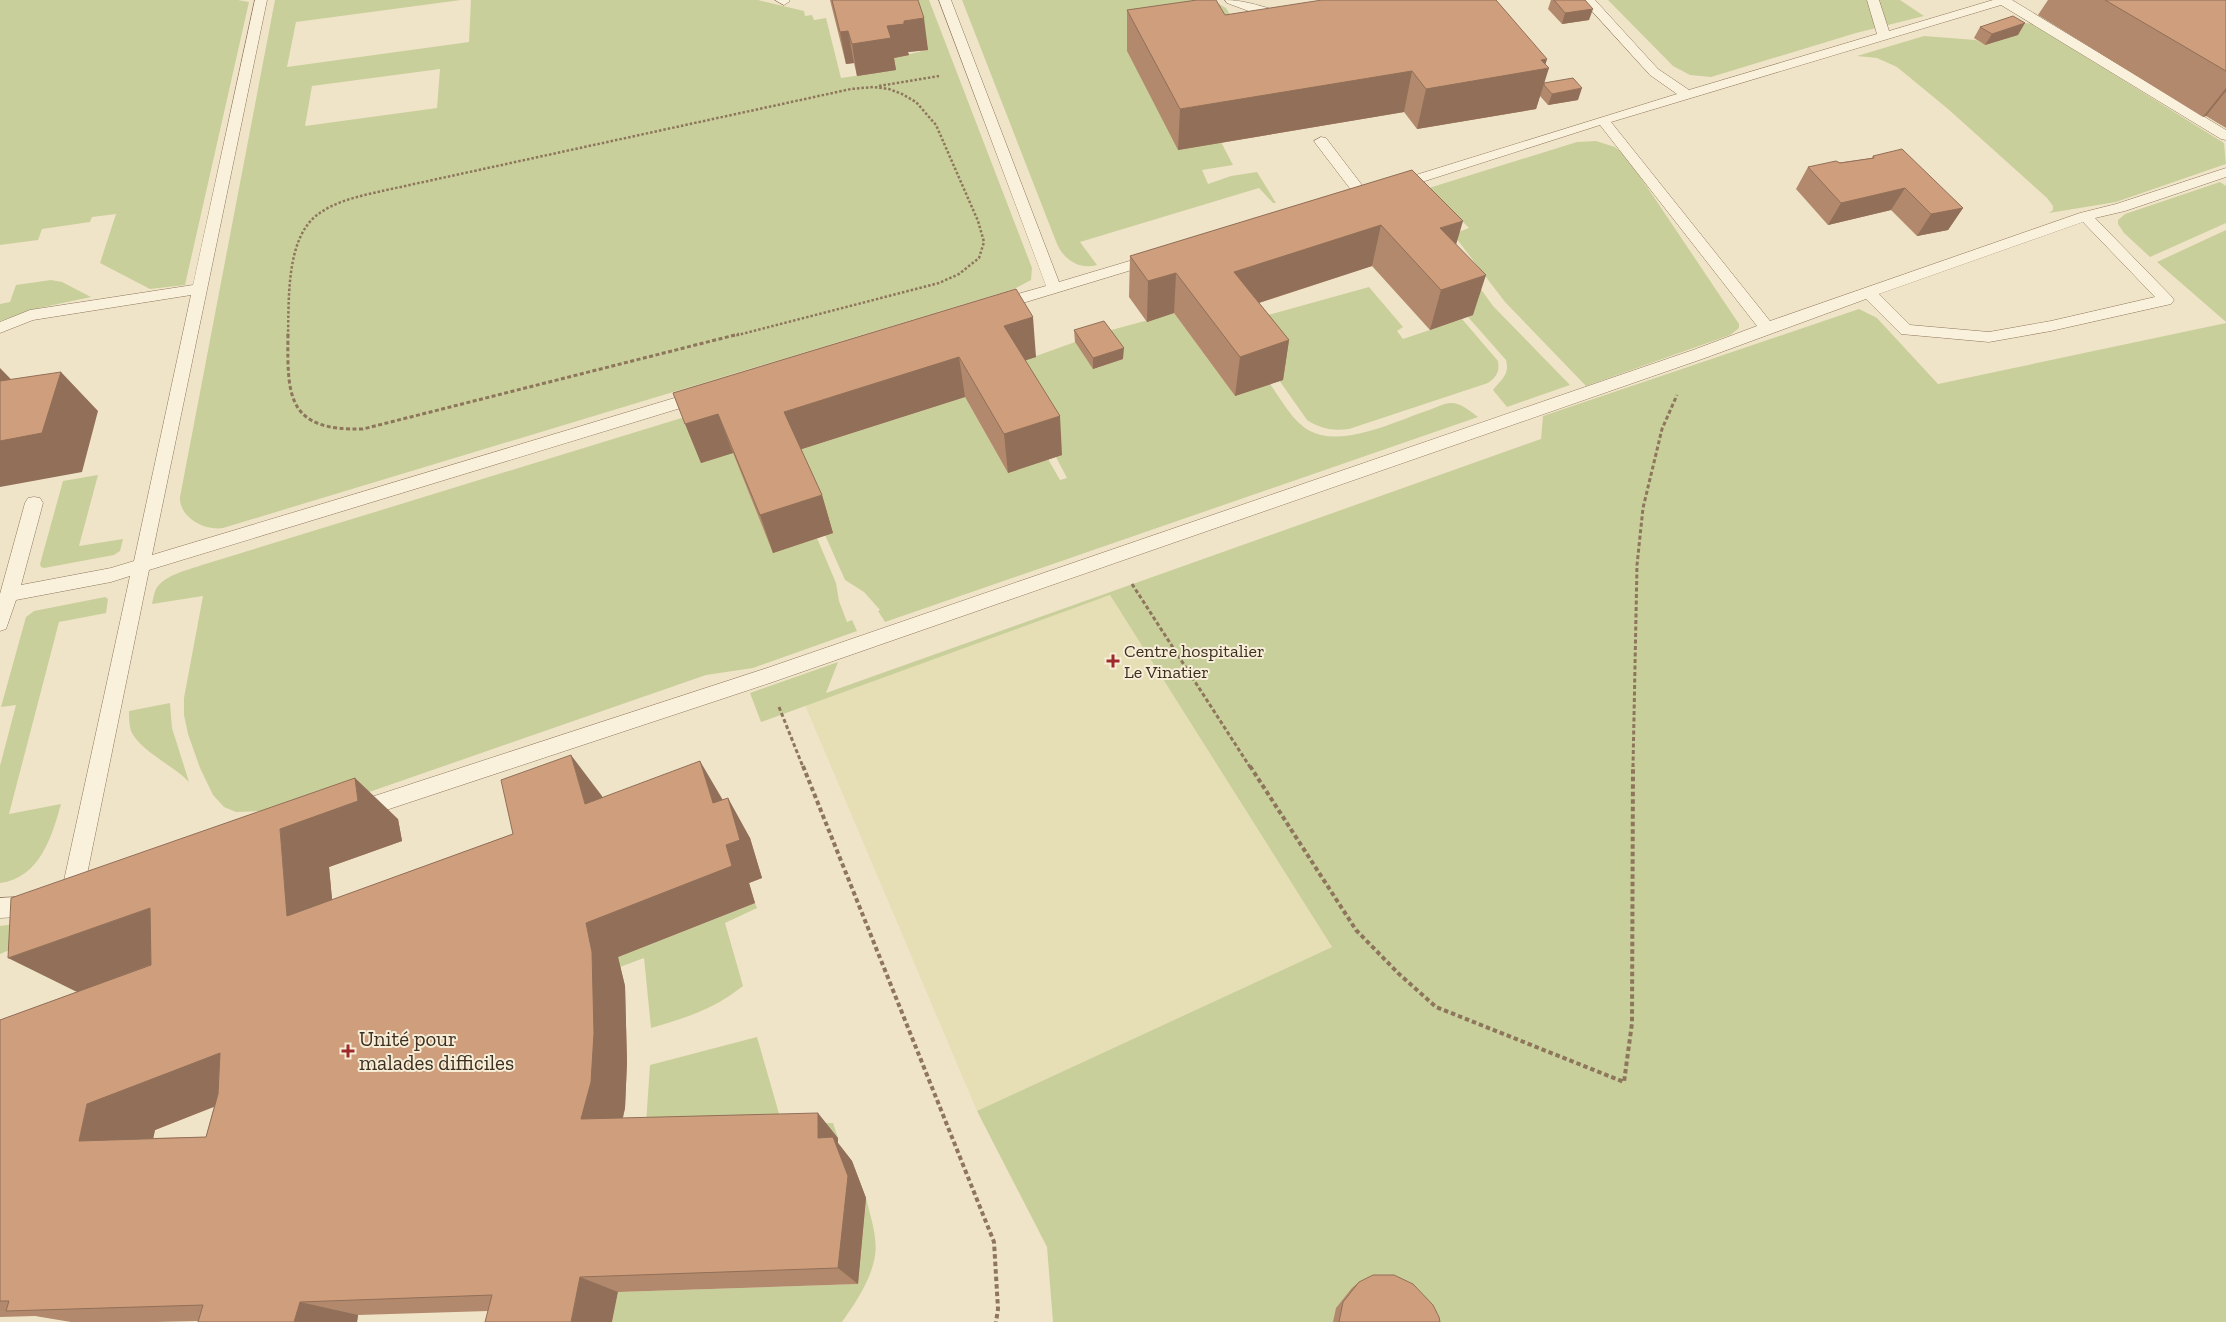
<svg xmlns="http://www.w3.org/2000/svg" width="2226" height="1322" font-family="'Zilla Slab',serif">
<rect width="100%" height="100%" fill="#f0e4c8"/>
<path fill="#e6deb5" d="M1110 595 1332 947 977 1111 805 705Z"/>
<path fill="#c9cf9b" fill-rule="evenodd" d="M0 0H238L249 2 185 285 150 289 100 263 116 214 92 217 90 222 42 229 38 240 0 245Z
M275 0H461L296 22 287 67 469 42 471 0H758L804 11 805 16 812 15 814 20 826 18 841 78 895 70 892 58 927 50 911 0H929L1032 268 1031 280 1014 289 223 528C204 531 179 517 180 497ZM440 69 437 108 305 126 312 86Z
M962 0H1212L1226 8 1233 19 1178 149 1221 142 1233 165 1202 170 1208 184 1231 176 1257 172 1276 203H1273L1259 188 1080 242 1097 265C1080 270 1064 260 1057 244Z
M1608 0H1900L1924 16 1856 33 1711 77 1690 75 1673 66Z
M2026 23 2033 24 2224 143 2226 164 2116 202 2049 213 2053 210V206L2047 198 1948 109 1897 67 1877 58 1857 56 1924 36 1976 40 1985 45 2018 35 2009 29Z
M1596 141 1615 147 1627 157 1739 324V328L1730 335 1586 386 1505 302 1453 234 1469 228 1429 188 1577 142Z
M2220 182 2226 186V223L2150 257 2124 233 2118 224V220L2125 214Z
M2226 230V322L2157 262Z
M1443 237 1493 306 1570 385 1507 407 1493 390C1501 379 1510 376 1506 360L1468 317Z
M51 280 62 282 91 297 39 308 0 321V304L10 302 16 285Z
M1369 287 1403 327 1397 331 1403 339 1462 319 1498 361C1500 372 1496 377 1488 383L1349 429C1333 431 1321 429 1307 420L1239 323Z
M1859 309 1877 318 1938 384 2226 323V1322H1053L1047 1247 977 1111 1332 947 1110 595 761 722 750 693 838 662 826 693 1541 439 1543 416Z
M1174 313 1235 396 1270 384C1281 399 1293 422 1310 431 1343 448 1396 421 1429 410 1435 408 1444 403 1451 403 1461 403 1470 411 1478 417L885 622 878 611 880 610 864 592 845 580 825 535 832 532 796 451 965 397 1008 473 1048 459 1060 480 1067 478 1008 366 1075 342 1094 369 1123 359 1104 332Z
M688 416 733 453 773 552 817 538 836 583 839 601 847 622 852 620 857 631 753 668 706 675 303 815 261 811 236 812 224 807 213 795 200 768 188 734 184 715V698L203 596 152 604C153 600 154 593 156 589 164 575 188 570 202 565Z
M98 475 79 546 123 539 120 551 114 555 44 568 41 567 40 564 63 481Z
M105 597 108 599 106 613 59 622 9 814 61 804C52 836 40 878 0 883V766L16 705 1 707 26 617 34 611Z
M170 703 172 728 189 782C173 765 140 751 131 731 129 725 129 717 129 711Z
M755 903 757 908 725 923 743 986C712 1010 688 1017 651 1028L644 958 620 967 618 957Z
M30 922 31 941 0 954V926Z
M757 1037 782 1124 833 1123 838 1138 646 1124 650 1065Z
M866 1198C870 1215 878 1237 875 1256 871 1280 856 1302 842 1322H612L618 1292 858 1284Z"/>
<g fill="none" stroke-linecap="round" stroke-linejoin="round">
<defs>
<path id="service" d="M255 0H267L152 555 701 390 707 392 709 396 707 400 149 570 82 899 78 906 71 909 64 906 60 899 130 576 111 582 16 600 6 629 0 631V594L25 503 28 498 34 497 40 498 43 503 21 585 111 568 134 561 191 295 33 320 0 333V322L30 310 193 285Z
M775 0H789L790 1 784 5Z
M939 0H951L1059 282 1153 254 1158 256 1160 259 1158 262 1003 309H993L990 305 993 301 1046 286Z
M1225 0C1247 0 1265 8 1286 13L1288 16 1282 20 1262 16 1227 3Z
M1582 0H1595L1658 69 1689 90 1877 34 1867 0H1879L1889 31 1993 0H2012L2226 130V140L2221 139 2001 5 1611 122 1770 321 2080 213 2116 204 2226 168V177L2125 211 2095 218 2171 296 2174 300 2171 304 2051 331 1989 342 1901 334 1866 299 1705 358 767 684 356 820 349 817 346 811 349 805 356 802 767 668 1693 350 1757 326 1600 125 1400 189 1395 190 1388 186 1390 183 1677 94 1650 75ZM2083 222 2155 297 2051 321 1989 332 1910 325 1879 294Z
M1321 137 1326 138 1368 193 1370 196 1368 199H1358L1316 144 1314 141Z
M36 896 44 899 47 906 44 913 36 916 0 918V898Z"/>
</defs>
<use href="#service" stroke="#8d765c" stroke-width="1"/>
<path stroke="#8d765c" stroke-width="2.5" stroke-dasharray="2.5 2" stroke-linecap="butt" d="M879 86 939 76
M288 336C289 299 286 239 317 215 335 201 360 196 382 191L851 89 873 87 889 89 902 94 916 102 936 125 978 221 984 242 979 258 959 274 939 283 734 336"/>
<path stroke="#8d765c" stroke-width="3" stroke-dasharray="4 2.5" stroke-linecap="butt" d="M288 334C287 398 288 431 363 429L739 334
M1132 584 1250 767
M779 707 803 767
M1633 767 1637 565 1643 508 1662 429 1677 395"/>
<path stroke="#8d765c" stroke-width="4" stroke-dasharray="4.5 3" stroke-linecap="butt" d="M803 766 994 1242 998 1309 996 1322
M1250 766 1356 930 1398 973 1436 1007 1624 1082 1632 1023 1633 766"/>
<use href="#service" fill="#faf1dc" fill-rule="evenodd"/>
</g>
<path fill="#b2896c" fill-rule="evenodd" d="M830 0H918L928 50 908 52 909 55 894 58 896 70 857 76 854 63 846 64Z
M1551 0H1585L1589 20 1562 24 1548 9Z
M2048 0H2226V128L2206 116 2203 117 2038 15Z
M1127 10 1225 15 1547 59 1545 64 1544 83 1578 100 1548 105 1540 96 1536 109 1417 129 1404 112 1178 150 1127 51Z
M1980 27 2018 35 1985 45 1974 38Z
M1873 156 1963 208 1948 230 1917 236 1891 210 1828 225 1796 189 1808 167 1872 158Z
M1412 170 1473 315 1430 330 1372 266 1259 303 1289 340 1283 380 1235 396 1174 313 1147 322 1129 297 1130 256Z
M1016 289 1036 357 1025 360 1062 455 1008 473 965 397 801 449 822 495 833 533 773 553 733 453 701 463 673 393Z
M1074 330 1123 359 1093 369 1075 342Z
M602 796V798L722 800 750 838 762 878 749 883 755 903 618 957 625 986 627 1062 625 1108 623 1118 838 1138V1143L852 1161 866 1198 858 1284 618 1292 488 1311 358 1315 357 1322H198V1321L156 1322H71L35 1316 0 1317V1020L151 965 77 992 398 819 402 841 329 867 332 900 513 834ZM214 1107 206 1137 153 1138 155 1130Z
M1359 1282 1440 1322H1333L1336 1308 1352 1288Z"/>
<path fill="#916f58" d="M1593 9 1589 20 1562 24 1565 13Z
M924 18 928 50 908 52 909 55 894 58 896 70 857 76 852 44 887 26 904 21Z
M2025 23 2018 35 1985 45 1992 34Z
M848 31 854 63 846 64 840 32Z
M1547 59 1544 69 1549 68 1536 109 1417 129 1426 89Z
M1412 71 1404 112 1178 150 1180 109Z
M1582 88 1578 100 1548 105 1552 94Z
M2226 88V91L2206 116 2203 117Z
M1905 188 1891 210 1828 225 1841 203Z
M1963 208 1948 230 1917 236 1931 214Z
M1463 221 1451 262 1440 228Z
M1381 225 1372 266 1230 312 1234 272Z
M1176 273 1174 313 1147 322 1148 281Z
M1486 275 1473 315 1430 330 1441 290Z
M1033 317 1036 357 1008 366 1004 326Z
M1289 340 1283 380 1235 396 1240 357Z
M1124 348 1123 359 1093 369V358Z
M959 357 965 397 796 451 784 412Z
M0 368 37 406 0 390Z
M61 372 98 411 82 472 0 487V441Z
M718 414 733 453 701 463 685 424Z
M1060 416 1062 455 1008 473 1004 434Z
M822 495 833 533 773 553 760 515Z
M571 755 602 796 615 844 585 804Z
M700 761 724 802 728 798 750 838 762 878 749 883 755 903 618 957 625 986 627 1062 625 1108 616 1144 581 1119 586 923 726 845Z
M355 778 398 819 402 841 329 867 337 951 287 916 280 829Z
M150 908 208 943 77 992 8 958Z
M220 1053 278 1081 155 1130 148 1164 79 1141 87 1104Z
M818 1113 838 1138V1143L852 1161 866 1198 858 1284 838 1268 818 1138Z
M580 1277 618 1292 612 1322H571Z
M300 1302 358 1315 357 1322H294Z"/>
<path fill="#cf9f7d" stroke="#916f58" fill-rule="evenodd" d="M832 0H918L924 18 904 21V24L887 26 891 38 852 44 848 31 840 32Z
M1197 0H1216L1225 15 1322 0H1496L1547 59 1541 60 1549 68 1426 89 1412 71 1180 109 1127 10Z
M1554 0H1585L1593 9 1565 13Z
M2105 0H2226V71Z
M2013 16 2025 23 1992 34 1980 27Z
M1573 78 1582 88 1552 94 1544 85V83Z
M1902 149 1963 208 1931 214 1905 188 1841 203 1808 167 1836 161 1840 163 1874 158 1873 156Z
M1412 170 1463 221 1440 228 1486 275 1441 290 1381 225 1234 272 1289 340 1240 357 1176 273 1148 281 1130 256Z
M1016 289 1033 317 1004 326 1060 416 1004 434 959 357 784 412 822 495 760 515 718 414 685 424 673 393Z
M1104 321 1124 348 1093 358 1074 330Z
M61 372 42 433 0 441V381Z
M571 755 585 804 700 761 713 803 728 798 740 840 726 845 732 866 586 923 592 952 594 1033 591 1082 581 1119 818 1113V1138L833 1137 848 1176 838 1268 580 1277 571 1322H485L492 1295 300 1302 294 1322H198L203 1305 6 1311 9 1301H0V1020L151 965 150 908 8 958 11 898 355 778 358 801 280 829 287 916 513 834 501 780ZM220 1053 218 1094 206 1137 79 1141 87 1104Z
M1373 1275H1394L1413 1284 1433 1305 1439 1317 1440 1322H1339L1343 1302 1359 1282Z"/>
<g fill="#9e2a2b" stroke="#f7eed8" stroke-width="2">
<path d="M1110.5 653.5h5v5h5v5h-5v5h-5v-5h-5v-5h5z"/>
<path d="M345.5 1043.5h5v5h5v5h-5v5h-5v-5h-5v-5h5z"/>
</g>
<g text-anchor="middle" stroke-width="4" stroke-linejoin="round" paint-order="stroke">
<g font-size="18" fill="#3d2e20" stroke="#f7eed8" text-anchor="start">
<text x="1124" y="657">Centre hospitalier<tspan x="1124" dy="21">Le Vinatier</tspan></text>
</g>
<g font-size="21" fill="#3d2e20" stroke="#f7eed8" text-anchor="start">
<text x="359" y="1046">Unité pour<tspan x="359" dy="24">malades difficiles</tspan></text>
</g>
</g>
</svg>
